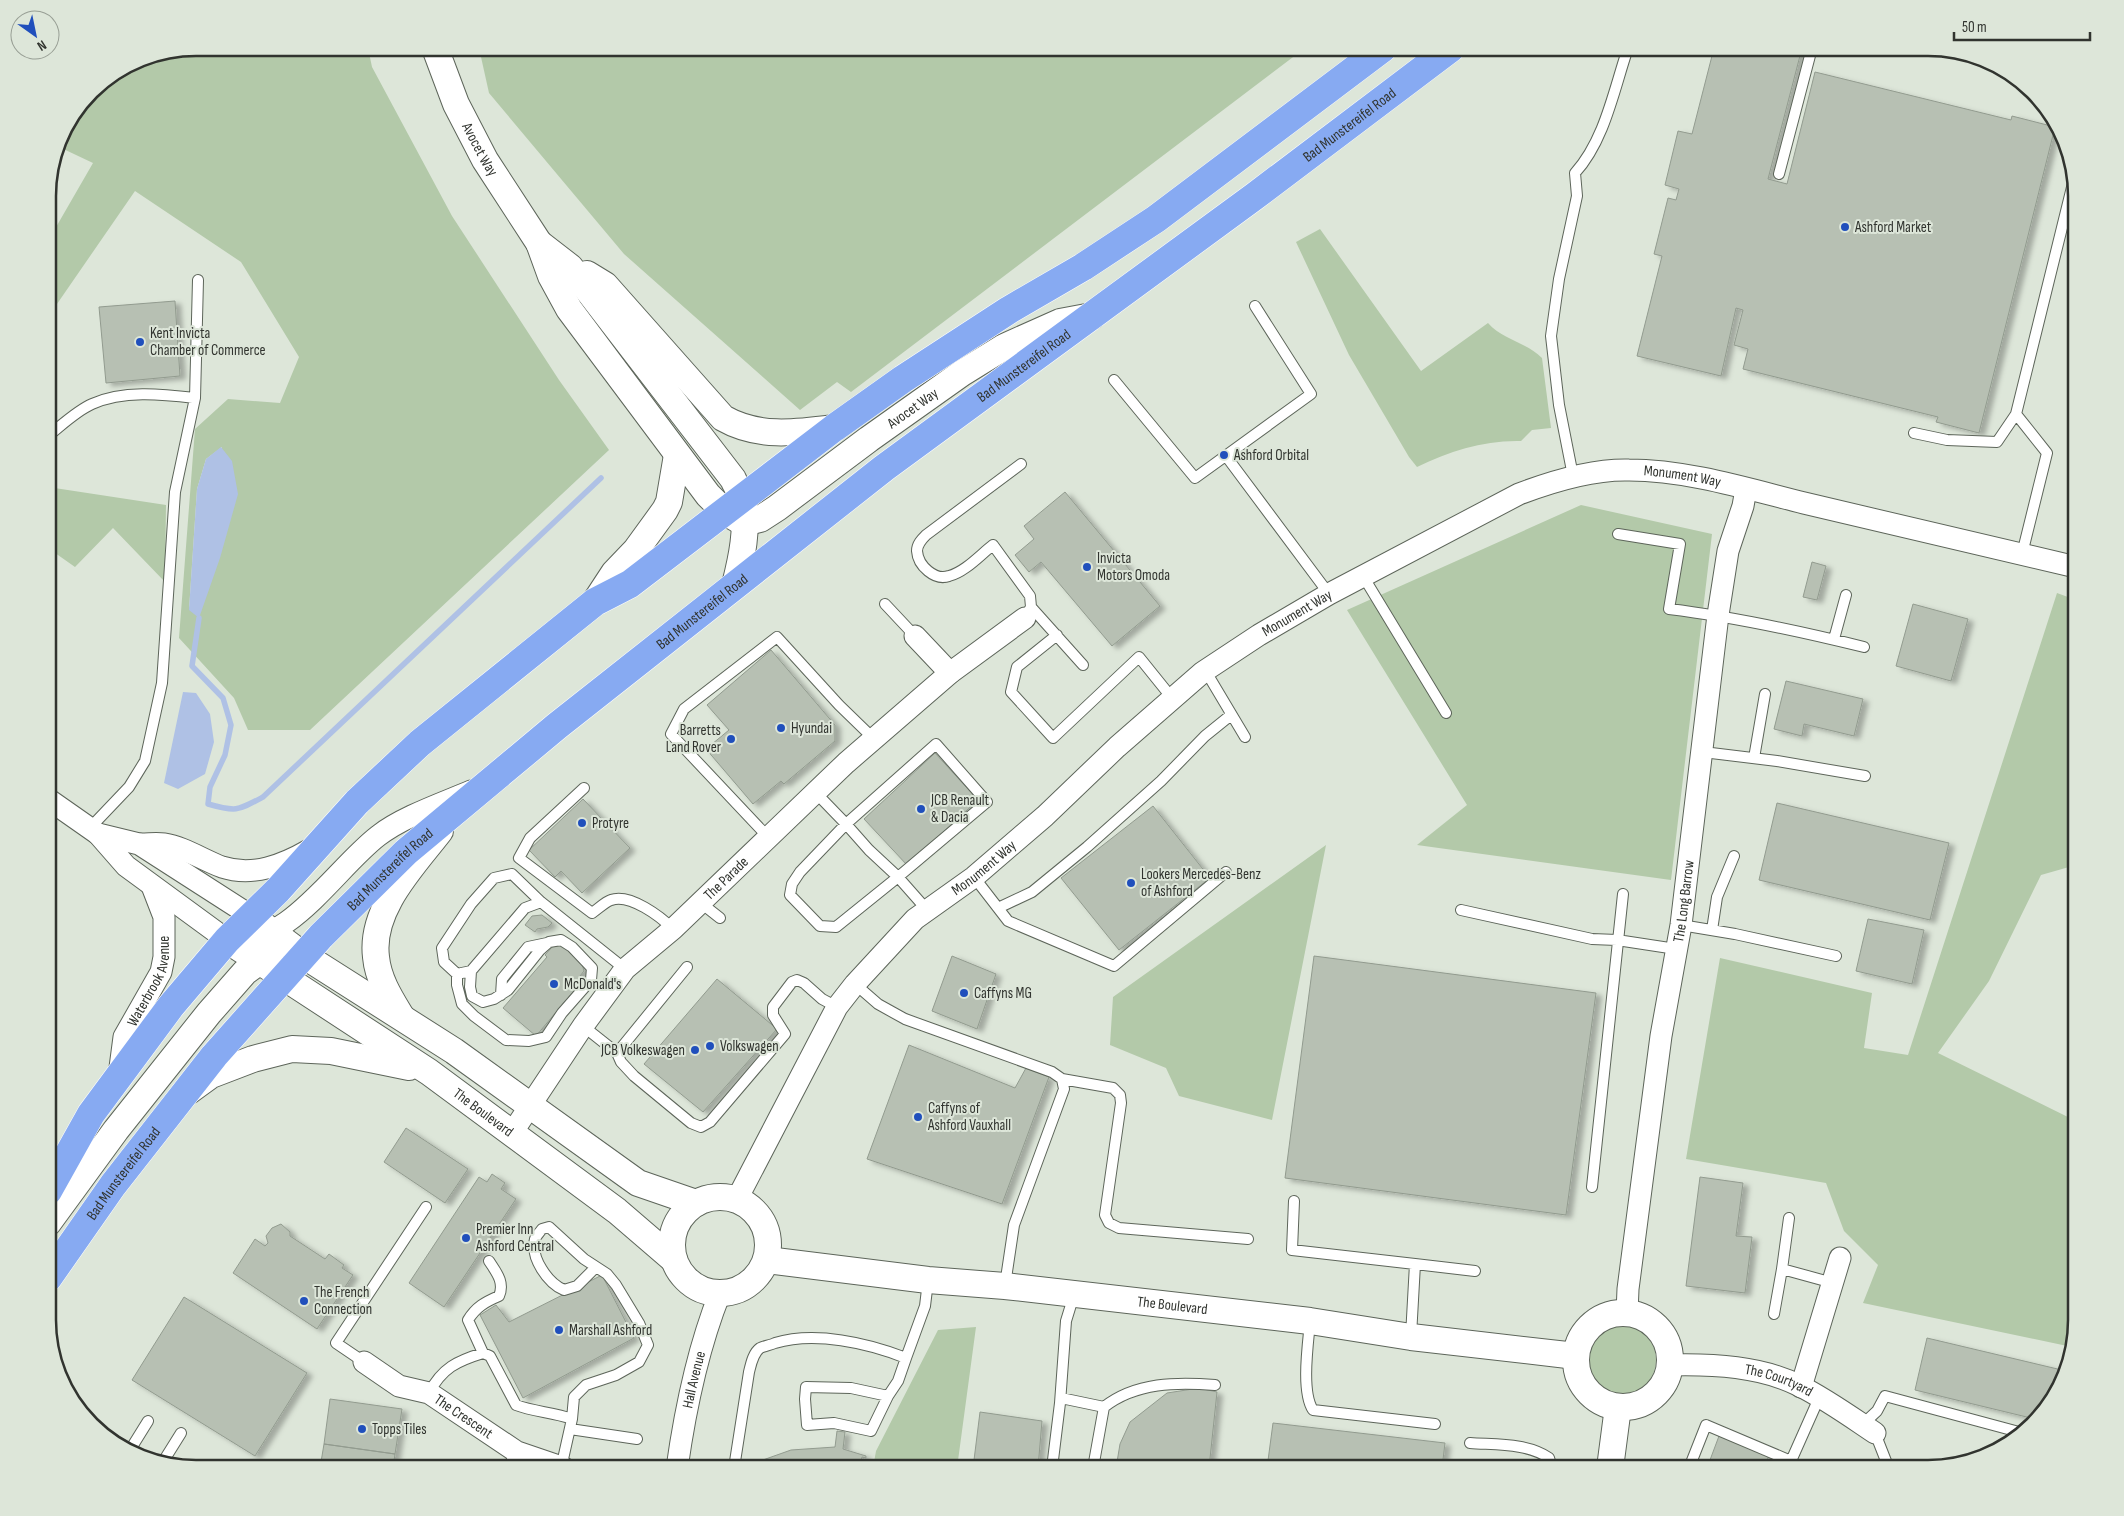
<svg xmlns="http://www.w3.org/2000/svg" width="2124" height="1516" font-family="'Sofia Sans Condensed',sans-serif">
<defs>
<filter id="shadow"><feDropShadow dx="5.5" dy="3" stdDeviation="2.5" flood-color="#0004"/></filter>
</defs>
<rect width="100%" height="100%" fill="#dde6d9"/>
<path fill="#b3c9a9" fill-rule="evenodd" d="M197 48H368L372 67 452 216 559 380 609 450 310 730H248L234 698 179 638 195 429 228 399 280 403 299 357 241 262 135 191 48 317V241L93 163 57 146 59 139 91 91 140 59ZM222 447 189 610 197 489 206 459Z
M479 48H1305L851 392 837 382 800 410 624 254 489 93Z
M1320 229 1421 371 1488 323C1503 340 1526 342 1542 358L1551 428 1532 430 1521 441C1484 440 1450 451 1417 467L1409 457 1349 355 1296 242Z
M48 487 166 505 165 582 113 528 75 567 48 548Z
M1581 505 1712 534 1671 880 1417 845 1467 805 1347 610Z
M2057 593 2076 600V865L2041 875 1989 981 1938 1053 2076 1121V1320L2072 1347 1863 1303 1878 1265 1844 1231 1826 1183 1686 1159 1720 958 1872 993 1864 1048 1908 1055Z
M1326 845 1272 1120 1179 1096 1166 1068 1110 1045 1113 997Z
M1586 1360a35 35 0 1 1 70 0a35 35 0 1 1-70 0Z
M976 1327 957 1468H873L876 1451 938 1330Z"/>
<path fill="#afc1e5" d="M221 447 232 461 238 494 220 558 199 618 189 610 197 489 206 459Z
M183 692 196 693 210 714 214 742 205 774 178 789 164 783Z"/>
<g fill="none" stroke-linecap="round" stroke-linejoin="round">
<path stroke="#afc1e5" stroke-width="5.5" d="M199 618 192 666 223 698 231 725 225 755 210 787 208 804C236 812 237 811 263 797L601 478"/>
</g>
<path fill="#b7c0b3" stroke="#929b8f" filter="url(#shadow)" d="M1714 48H1802L1768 179 1787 184 1815 72 2011 120 2012 116 2055 127 1979 433 1936 422 1938 417 1743 369 1748 349 1734 345 1743 310 1736 308 1721 376 1637 356 1662 256 1654 254 1668 198 1676 200 1679 189 1665 185 1678 131 1692 134Z
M175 301 180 376 106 383 99 307Z
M1065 492 1160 606 1112 646 1041 562 1029 572 1015 555 1034 539 1024 526Z
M1812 562 1826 566 1817 600 1803 597Z
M1913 604 1968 619 1951 681 1896 666Z
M771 650 835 725V741L784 784 781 781 753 804 706 749 729 730 707 705Z
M1786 681 1863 699 1854 736 1804 724 1802 736 1774 729Z
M935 753 978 800 907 865 864 819Z
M583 799 630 848 582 893 561 871 555 877 529 850Z
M1777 803 1949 843 1930 920 1759 880Z
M1153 806 1210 878 1119 950 1061 878Z
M542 915 552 923 548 927 537 929 535 932 525 925 532 916Z
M1868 919 1924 930 1912 984 1856 971Z
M560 944 581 960 584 971 580 976 584 979 536 1036 503 1008 547 957 545 955 554 945Z
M952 956 996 974 977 1029 932 1011Z
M1314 956 1596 993 1566 1215 1285 1178Z
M717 979 777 1029 703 1112 644 1064Z
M909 1045 1015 1088 1026 1068 1049 1077 1002 1204 867 1159Z
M406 1128 468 1169 445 1203 384 1162Z
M492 1174 505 1183 501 1189 516 1199 444 1307 409 1283 479 1177 487 1182Z
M1700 1177 1743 1183 1736 1236 1752 1237 1745 1293 1686 1286Z
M281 1224 290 1232V1236L325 1259 329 1254 344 1265 342 1268 353 1275 317 1329 233 1273 255 1239 265 1246 268 1243 266 1236 272 1228Z
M602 1275 634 1338 523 1398 480 1315 496 1305 509 1322Z
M184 1297 307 1373 255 1456 132 1380Z
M1927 1338 2066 1371 2046 1410 2035 1419 1915 1390Z
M1199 1388 1217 1392 1209 1468H1116L1120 1444 1130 1422 1167 1393Z
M330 1399 402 1409 395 1454 324 1444Z
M980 1412 1042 1421 1038 1468H973Z
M1273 1423 1445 1443 1442 1468H1267Z
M837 1431 845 1432 843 1449 866 1456V1458L862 1457 860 1468H754L753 1465 760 1461 791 1450 835 1447Z
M1719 1436 1769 1454 1765 1468H1707Z
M324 1444 395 1454 393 1468H320Z
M1835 1461 1855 1468H1832Z"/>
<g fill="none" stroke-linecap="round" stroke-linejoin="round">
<defs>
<path id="service" d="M1779 174 1812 48
M1114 380 1195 478 1311 394 1255 306
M1914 433 1947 440 1997 442 2016 414
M48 436C61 426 76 411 92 404 123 390 161 394 195 398
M1226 456 1329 594
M1021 464 926 535C922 539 917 544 917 551 918 566 935 581 949 576 965 572 980 555 993 545L1030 596 1031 607 1025 618
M1573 476 1559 405 1551 336 1559 279 1577 196 1575 173C1605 140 1614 89 1628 48
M1618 534 1680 544 1669 609C1735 617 1799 631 1864 647
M2022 554 2047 453 2016 414 2073 183
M1363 576 1446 713
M885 604 915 636
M1031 607 1083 665
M1057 635 1017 667 1011 692 1053 738 1139 657 1172 698
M1834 639 1846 595
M1203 672 1211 680 1245 737
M936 744 987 802 898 877 869 850 846 824Z
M1703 752 1777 761 1865 776
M1754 758 1765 694
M584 788 530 838 519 858 592 913C598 909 605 902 611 900 630 893 661 917 673 929
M816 793 846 824 800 872 792 884 790 895 820 926 836 927 898 877 928 911
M89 829 129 787 145 761 162 683 175 492 195 398 198 280
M768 837 671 734 684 709 777 637 839 705 874 739
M974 877 1008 921 1114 966 1226 872
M541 902 525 908 471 971 457 974 444 962 442 948 471 904 494 878 512 874 541 902 625 969
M701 903 720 918
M998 908 1032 892 1087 847 1161 781 1205 736 1231 715
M1461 910 1592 939 1617 940 1676 949
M1681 925 1735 934 1836 956
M1712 930 1717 897 1734 856
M457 974V985L462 1004 474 1016 506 1040 529 1041 546 1037 562 1013 591 980 592 968 572 947 561 940 549 942 540 950 508 990 494 999 483 1002 472 996 470 987 471 971
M855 984 878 1004 905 1019 1052 1072 1062 1079 1064 1089 1014 1225 1005 1285
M501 995 502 979 528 947 547 943
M583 1026 617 1053 621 1062 634 1076 691 1123 701 1127 710 1122 785 1034 773 1015V1007L792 982 797 980 804 983 822 999 837 1007
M617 1053 687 967
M1062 1079 1113 1088 1120 1095 1121 1103 1105 1215 1109 1223 1119 1228 1248 1239
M1592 1187 1623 894
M1294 1201 1292 1250 1415 1264
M1782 1269 1789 1218
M1774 1314 1782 1269 1833 1283
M1310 1322C1308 1344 1301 1392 1313 1410L1435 1424
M1411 1336 1415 1264 1475 1271
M483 1353 468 1320C476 1307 485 1302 499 1296 505 1282 496 1272 489 1261
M364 1362 336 1343 426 1207
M429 1393C442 1368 457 1361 483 1353L490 1356 516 1405C534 1412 553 1412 572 1419
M888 1396 851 1388 806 1387 805 1399 807 1425 834 1423 871 1431 888 1396 898 1381 906 1358
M1061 1398 1104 1407 1093 1468
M1104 1407C1136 1382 1177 1382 1215 1385
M1862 1425 1877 1411 1885 1396 2019 1432
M570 1429 637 1439
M100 1431 133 1452
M1875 1433 1886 1461 1884 1468
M1470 1443C1497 1445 1527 1443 1549 1458L1552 1468
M130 1450 148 1421
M167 1464 166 1457 181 1433
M507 1468 517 1452
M561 1468 572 1419 574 1397 586 1385 616 1375 639 1362 648 1345 639 1323 616 1285 607 1274 584 1259 549 1227 542 1229C540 1232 536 1236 535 1239 530 1258 548 1283 564 1290L577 1286 596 1267
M734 1468 749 1372C751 1364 753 1353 760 1348 764 1346 771 1345 775 1343 815 1331 868 1343 906 1358L925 1306 928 1281
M1052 1468 1060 1403 1066 1321 1074 1295
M1689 1468 1706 1425 1791 1461 1819 1398"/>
<g id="minor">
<path d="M915 636 950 673"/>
<path d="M48 799 98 834 139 844 251 916"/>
<path d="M98 834 126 866 227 940C287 949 335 869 378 836 402 817 443 803 471 791"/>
<path d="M141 844C149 844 157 843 164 844 184 847 203 860 222 867 253 877 283 865 309 850"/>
<path id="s1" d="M119 1075 124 1037 161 972 164 957V917L152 886"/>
<path id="s2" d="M512 1133 583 1026 625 969 673 929 846 763 950 673 1025 618"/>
<path id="s3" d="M737 1199 837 1007 855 984 915 919 974 877 1045 816 1117 747 1203 672 1259 635 1329 594 1519 494C1553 481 1592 469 1629 470 1687 470 1748 489 1804 503 1895 524 1986 545 2076 567"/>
<path id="s4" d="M1627 1313 1628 1289 1661 1036 1681 925 1718 615 1728 551 1743 506 1746 489"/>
<path id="s5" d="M364 1362 399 1386 429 1393 517 1452 564 1468"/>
<path id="s6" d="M1670 1365C1713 1364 1761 1366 1800 1386 1826 1399 1851 1417 1875 1433"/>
<path d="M1801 1387 1840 1258"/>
<path id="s7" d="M677 1468C685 1411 698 1348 720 1293"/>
</g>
<g id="tertiary">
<path id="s8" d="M435 48 456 104 485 160 539 243 551 276 569 309 708 495 725 512 744 523 760 519 777 508 869 439 962 373 1004 347 1060 322 1092 316"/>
<path d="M539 243 570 267 733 479C736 486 741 493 743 500 748 529 742 557 735 585"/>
<path d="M587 274 605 285 723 418C758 438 795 433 834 428"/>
<path d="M595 602 614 573 636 550 665 510 669 502 677 455"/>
<path d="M251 916 303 955 454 1051 638 1183 696 1203"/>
<path id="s9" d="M227 940 429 1072 617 1211 674 1260"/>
<path d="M401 1016C390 998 378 979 376 957 370 909 413 866 440 831"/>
<path d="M189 1091 211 1075 253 1059 292 1049 331 1051 409 1067"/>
<circle cx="720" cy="1245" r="48"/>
<path d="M48 1223 116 1130 209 1013 245 972 271 953"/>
<path id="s10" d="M767 1260 928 1280 1005 1286 1310 1321 1411 1337 1576 1356"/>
<circle cx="1623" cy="1360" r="47"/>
<path d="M1610 1468 1618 1407"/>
</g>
<g id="trunk">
<path d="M48 1191 91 1114 171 1006 227 940 278 890 357 802 420 743 595 602 630 584 834 428 903 379 1009 310 1083 267 1156 219 1383 48"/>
<path id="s11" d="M48 1278 113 1185 214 1056 321 936 406 852 557 726 884 468 1255 196 1451 48"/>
</g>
</defs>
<use href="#service" stroke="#5d655a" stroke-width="12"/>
<use href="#minor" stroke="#5d655a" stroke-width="23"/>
<use href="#tertiary" stroke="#5d655a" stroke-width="28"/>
<use href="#trunk" stroke="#fff" stroke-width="29"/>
<use href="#service" stroke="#fff" stroke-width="10"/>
<use href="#minor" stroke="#fff" stroke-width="21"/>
<use href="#tertiary" stroke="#fff" stroke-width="26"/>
<use href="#trunk" stroke="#87aaf2" stroke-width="28"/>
</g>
<g fill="#204fbc" stroke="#dde6d9" stroke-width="2">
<circle cx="1845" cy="227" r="5"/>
<circle cx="140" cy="342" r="5"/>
<circle cx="1224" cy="455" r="5"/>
<circle cx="1087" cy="567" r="5"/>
<circle cx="781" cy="728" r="5"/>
<circle cx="731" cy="739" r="5"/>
<circle cx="921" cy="809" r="5"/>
<circle cx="582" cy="823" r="5"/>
<circle cx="1131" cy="883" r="5"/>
<circle cx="554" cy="984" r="5"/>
<circle cx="964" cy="993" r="5"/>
<circle cx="710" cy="1046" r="5"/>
<circle cx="695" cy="1050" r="5"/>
<circle cx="918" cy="1117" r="5"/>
<circle cx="466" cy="1238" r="5"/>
<circle cx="304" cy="1301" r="5"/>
<circle cx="559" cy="1330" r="5"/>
<circle cx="362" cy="1429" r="5"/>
</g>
<g text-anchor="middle" stroke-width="4" stroke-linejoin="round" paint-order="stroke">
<g font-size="15" fill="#31342f" stroke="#dde6d9">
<text dy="5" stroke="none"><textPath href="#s11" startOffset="1749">Bad Munstereifel Road</textPath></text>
<text dy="5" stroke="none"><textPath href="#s8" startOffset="111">Avocet Way</textPath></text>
<text dy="5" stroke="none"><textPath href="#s11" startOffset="1344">Bad Munstereifel Road</textPath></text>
<text dy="5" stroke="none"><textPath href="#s8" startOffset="778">Avocet Way</textPath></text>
<text dy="5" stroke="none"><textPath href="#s3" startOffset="1244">Monument Way</textPath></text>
<text dy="5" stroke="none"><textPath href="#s11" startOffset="939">Bad Munstereifel Road</textPath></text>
<text dy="5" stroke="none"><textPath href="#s3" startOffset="825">Monument Way</textPath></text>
<text dy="5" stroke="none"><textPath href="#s3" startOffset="420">Monument Way</textPath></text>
<text dy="5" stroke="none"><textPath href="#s11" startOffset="534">Bad Munstereifel Road</textPath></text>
<text dy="5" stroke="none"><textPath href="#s2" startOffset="335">The Parade</textPath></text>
<text dy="5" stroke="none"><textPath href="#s4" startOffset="416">The Long Barrow</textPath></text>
<text dy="5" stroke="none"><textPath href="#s1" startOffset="101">Waterbrook Avenue</textPath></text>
<text dy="5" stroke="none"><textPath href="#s9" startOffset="309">The Boulevard</textPath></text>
<text dy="5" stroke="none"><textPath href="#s11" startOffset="129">Bad Munstereifel Road</textPath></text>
<text dy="5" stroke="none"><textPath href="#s10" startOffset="408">The Boulevard</textPath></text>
<text dy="5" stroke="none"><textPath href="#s7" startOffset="90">Hall Avenue</textPath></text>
<text dy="5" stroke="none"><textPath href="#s6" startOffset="111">The Courtyard</textPath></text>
<text dy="5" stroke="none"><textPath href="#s5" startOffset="115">The Crescent</textPath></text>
</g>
<g font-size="15" fill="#31342f" stroke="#dde6d9" text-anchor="start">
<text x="1855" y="232">Ashford Market</text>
<text x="150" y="338">Kent Invicta<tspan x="150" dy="17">Chamber of Commerce</tspan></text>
<text x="1234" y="460">Ashford Orbital</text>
<text x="1097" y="563">Invicta<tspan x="1097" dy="17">Motors Omoda</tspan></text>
<text x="791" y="733">Hyundai</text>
<text x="721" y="735" text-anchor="end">Barretts<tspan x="721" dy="17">Land Rover</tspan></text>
<text x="931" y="805">JCB Renault<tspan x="931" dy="17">&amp; Dacia</tspan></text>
<text x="592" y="828">Protyre</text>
<text x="1141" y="879">Lookers Mercedes-Benz<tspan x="1141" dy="17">of Ashford</tspan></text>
<text x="564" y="989">McDonald's</text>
<text x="974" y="998">Caffyns MG</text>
<text x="720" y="1051">Volkswagen</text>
<text x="685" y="1055" text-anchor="end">JCB Volkeswagen</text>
<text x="928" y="1113">Caffyns of<tspan x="928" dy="17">Ashford Vauxhall</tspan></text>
<text x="476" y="1234">Premier Inn<tspan x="476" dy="17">Ashford Central</tspan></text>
<text x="314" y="1297">The French<tspan x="314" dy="17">Connection</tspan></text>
<text x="569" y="1335">Marshall Ashford</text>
<text x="372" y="1434">Topps Tiles</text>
</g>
</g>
<path d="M0 0H2124V1516H0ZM196 56H1928A140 140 0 0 1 2068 196V1320A140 140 0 0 1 1928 1460H196A140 140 0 0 1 56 1320V196A140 140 0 0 1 196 56Z" fill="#dde6d9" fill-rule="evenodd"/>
<path fill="none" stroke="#31342f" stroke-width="2.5" d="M196 56H1928A140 140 0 0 1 2068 196V1320A140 140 0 0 1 1928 1460H196A140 140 0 0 1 56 1320V196A140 140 0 0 1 196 56Z"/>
<g transform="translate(35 35) rotate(147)"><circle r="24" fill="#dde6d9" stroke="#989f95"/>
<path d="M0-4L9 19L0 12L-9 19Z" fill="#204fbc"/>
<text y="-8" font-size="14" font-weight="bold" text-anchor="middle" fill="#31342f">N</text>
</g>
<path d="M1954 32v8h136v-8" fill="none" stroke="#31342f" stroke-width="2.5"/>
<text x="1962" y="32" font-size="15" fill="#31342f" stroke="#dde6d9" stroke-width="4" paint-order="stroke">50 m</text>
</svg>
